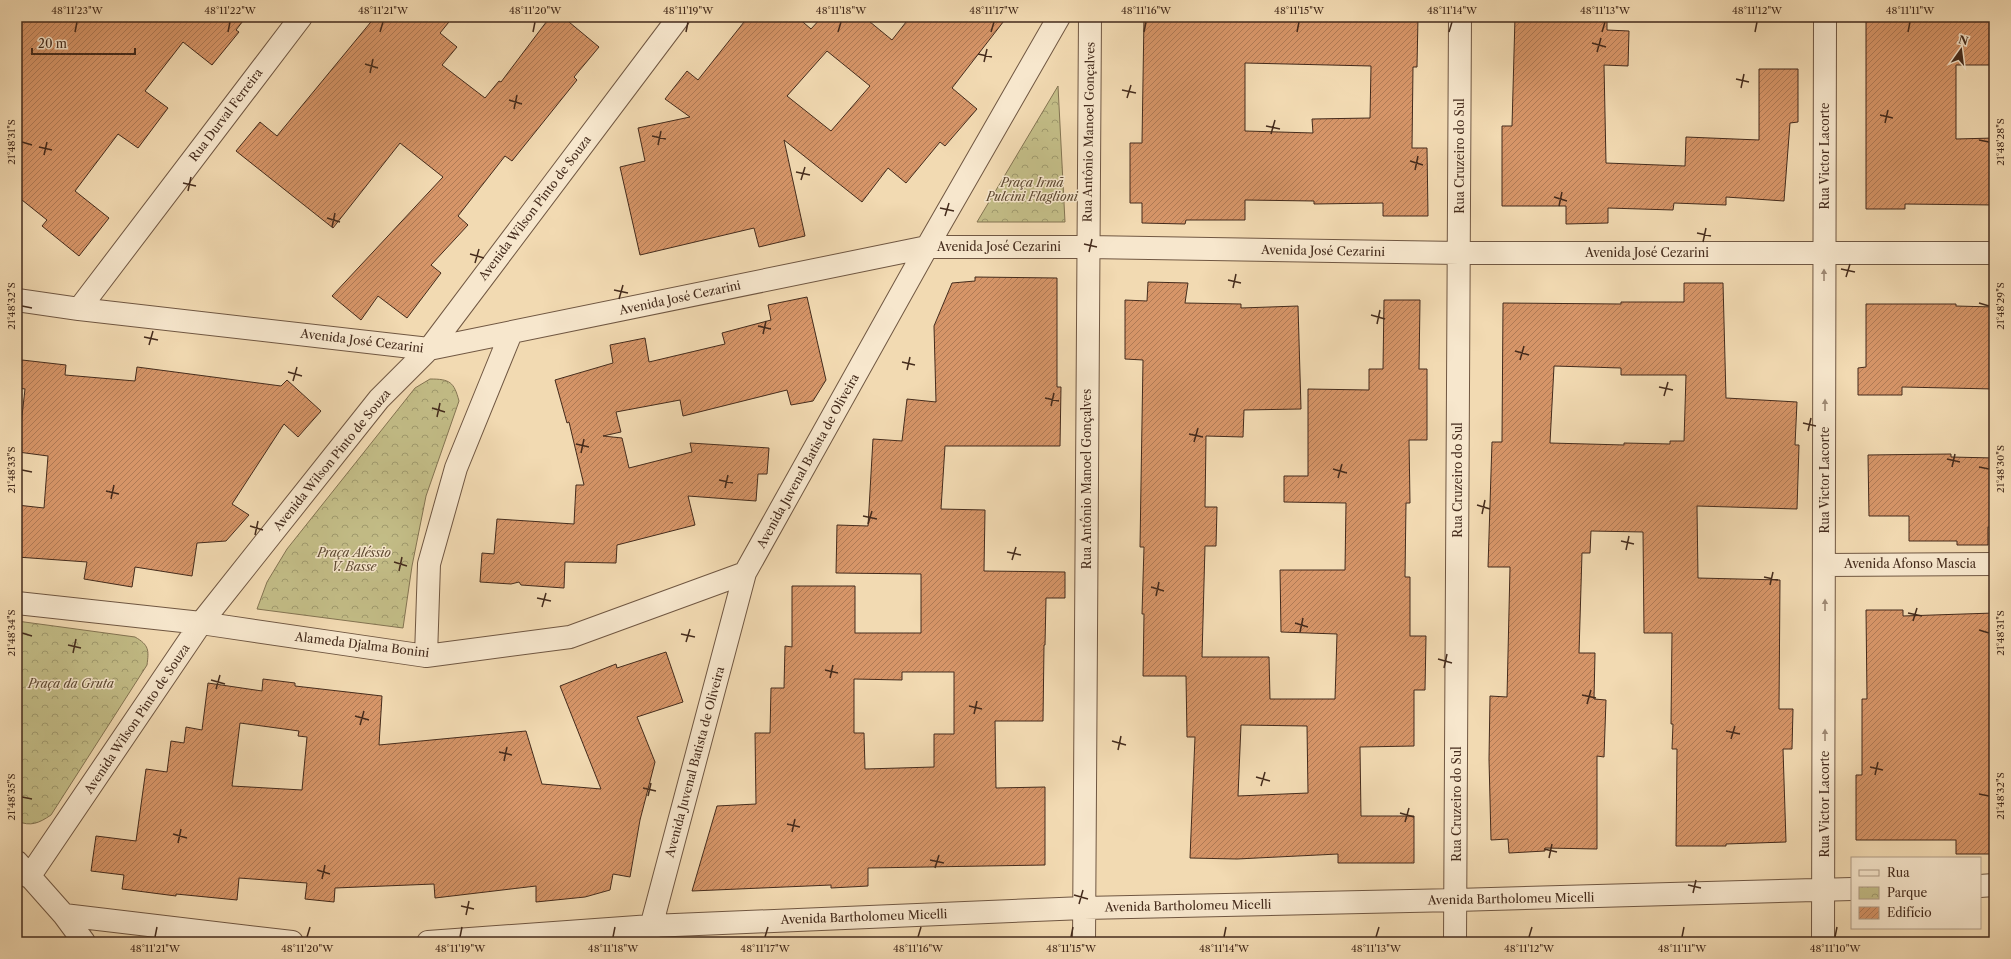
<svg xmlns="http://www.w3.org/2000/svg" width="2011" height="959" font-family="'Libre Caslon Text',serif">
<defs>
<pattern id="park-crowns" width="20" height="18" patternUnits="userSpaceOnUse"><rect width="20" height="18" fill="#c3bd87"/><path d="M2 6a3 3 0 1 1 6 0M12 15a3 3 0 1 1 6 0" fill="none" stroke="#a09a6e"/></pattern>
<pattern id="building-hatch" width="6" height="6" patternUnits="userSpaceOnUse"><rect width="6" height="6" fill="#d69568"/><path d="M-1 1l2-2M0 6l6-6M5 7l2-2" fill="none" stroke="#af7a55"/></pattern>
</defs>
<rect width="100%" height="100%" fill="#f2dab2"/>
<filter id="stains"><feTurbulence type="fractalNoise" baseFrequency=".005" numOctaves="4"/><feColorMatrix values="0 0 0 0 .2 0 0 0 0 .09 0 0 0 0 .02 0 0 0 .5 -.17"/></filter>
<radialGradient id="worn" r=".72"><stop offset=".6" stop-color="#630" stop-opacity="0"/><stop offset="1" stop-color="#630" stop-opacity=".3"/></radialGradient>
<path fill="url(#park-crowns)" stroke="#847452" d="M1058 86 1065 222H977Z
M430 379C450 379 454 382 459 401L426 496 412 566 403 628 257 609 267 582 287 549 415 388Z
M17 621 135 637C149 645 149 650 147 665L51 815C39 823 31 827 17 821Z"/>
<path fill="url(#building-hatch)" stroke="#442b1c" fill-rule="evenodd" d="M17 17H246L236 30 239 32 212 65 183 42 145 91 168 108 138 148 118 134 75 191 109 218 79 256 42 226 47 220 17 196Z
M375 17H453L440 33 457 47 442 65 485 98 499 81 501 82 550 17H563L599 47 574 77 577 80 512 161 505 156 458 216 468 225 431 265 441 273 407 318 378 296 361 320 332 296 443 177 400 143 333 228 236 151 260 122 277 136Z
M748 17H797L811 29 822 17H864L892 40 910 17H1007L952 88 977 109 945 146 940 142 906 183 888 168 862 202 784 140 805 236 759 247 754 228 640 255 620 167 645 161 638 128 690 117 665 99 687 71 698 80ZM827 51 870 86 831 131 787 96Z
M1144 17H1418L1417 67H1413L1412 148H1427L1428 216H1383V203L1314 204V201L1245 200V220H1186L1185 224 1142 223V203H1130V143H1142ZM1245 63 1371 66 1370 118 1312 119 1313 133 1245 131Z
M1515 17H1607V30L1629 31 1628 66 1604 65 1606 163 1685 166 1686 137 1759 140V69H1798V122L1790 123 1784 201 1726 197V205L1674 203 1673 210 1608 208V223L1566 224V206H1502V126H1512Z
M1866 17H1994V65H1956V139L1994 138V205L1905 204V209H1866Z
M975 277 1057 278V387H1061L1060 446H945L941 509 985 510 984 571 1065 572V598H1046L1045 645H1044L1043 721H995L996 788 1045 787V865L868 868V886L831 888V885L692 891 717 806 756 804 755 733H770L771 688H784L785 646 792 647V586H855V633H921V574L836 573 837 525 868 526 873 439 902 441 907 399 936 402 934 326 952 283 975 281ZM902 672H954V734H934V767L865 769 864 733H854V679L902 680Z
M1148 282 1188 283 1185 303 1241 304V308L1298 306 1301 409 1244 410 1243 437 1206 436 1205 507H1217L1216 546H1205L1202 657H1269L1270 699H1335L1337 634 1281 632 1280 570H1345L1346 503 1284 502V476H1308V389L1369 390V369H1383L1384 300H1420L1419 369H1427V440H1409L1410 503H1406L1405 577H1410V636H1426L1425 690H1414V746L1360 747 1361 816H1414V863H1338V854L1237 859 1190 858 1195 737H1187L1186 676H1143L1144 614H1142L1144 547H1140L1143 360 1125 359V300L1147 301ZM1241 725 1307 726 1308 793 1238 796Z
M1684 283H1723L1726 398 1797 402 1795 445H1799L1797 509 1697 506 1698 578 1780 580 1779 709H1793L1792 749H1783L1786 842 1726 844V846H1676L1677 749H1672L1673 724H1671L1672 633H1644L1643 532 1591 531 1590 553H1582L1579 653H1595L1594 699 1606 700 1604 757 1597 756V849L1545 848V851L1509 853 1508 839 1491 840 1489 759 1490 696 1507 697 1510 567H1488L1492 442H1502L1503 303 1621 304V302H1684ZM1554 366 1621 368V375H1686L1684 441H1670V444L1624 443V445L1550 443Z
M807 297 826 380 813 401 791 405 787 390 683 416 680 400 616 412 621 432 603 436 622 438 629 468 692 452 690 443 769 448 767 474H758L756 501 688 496 695 525 617 545 616 563 565 562 564 588 521 585 519 582 511 584 480 582 482 553 494 554 497 519 574 524 576 485H584L569 422 567 423 555 380 613 363 610 345 645 338 649 362 725 344 722 333 771 320 768 305Z
M1866 304H1956V306L1994 307V389L1902 387V395H1858V368L1866 367Z
M22 360 66 365 65 375 135 381 137 367 281 386 287 380 321 411 298 437 284 424 232 504 249 515 226 541 197 543 192 576 135 567 132 587 84 579 87 562 17 557V505L44 508 48 456 18 452 25 389 19 388Z
M1951 454V457L1994 458V527H1988V545H1957V541H1909V516H1869L1868 455Z
M1866 610H1903V616L1994 613V854H1956V840H1856V775H1862V699H1867Z
M666 652 683 702 637 717 655 762 640 820 630 877 613 874 610 890 585 897 536 902V886L435 898 434 884 335 888 334 902 305 899 307 883 239 878 237 900 176 894V896L122 889 124 875 91 871 96 836 136 841 146 769 167 772 171 741 184 743 186 727 202 730 208 683 262 691 263 679 295 683V686L382 696 379 745 526 731 542 784 601 789 560 686 616 664 617 668ZM240 723 299 731 298 736 307 737 302 790 232 786Z"/>
<g fill="none" stroke-linecap="round" stroke-linejoin="round">
<defs>
<path id="street" d="M17 300 79 309 429 349 927 247H1088L1459 253H1994
M79 309 301 17
M1825 565 1994 564
M17 603 201 623 426 656 570 637 745 573
M426 656 429 564 456 468 511 333
M17 862 64 915 84 942
M29 877 201 623 379 399 429 349 679 17
M1980 886 1994 885
M64 915 292 942
M428 942 651 926 1084 908 1456 900 1852 889
M647 942 745 573 927 247 1059 17
M1084 942 1090 17
M1455 942 1460 17
M1823 942 1825 17"/>
</defs>
<use href="#street" stroke="#705742" stroke-width="24"/>
<use href="#street" stroke="#f7e7cd" stroke-width="22"/>
</g>
<defs><path id="oneway-solid" d="M-6-.8H1V-3.2L6.5 0L1 3.2V.8H-6Z"/></defs>
<g fill="#9e8974">
<use href="#oneway-solid" transform="translate(1824 275) rotate(-90)"/>
<use href="#oneway-solid" transform="translate(1825 405) rotate(-90)"/>
<use href="#oneway-solid" transform="translate(1825 605) rotate(-90)"/>
<use href="#oneway-solid" transform="translate(1825 735) rotate(-90)"/>
</g>
<path fill="none" stroke="#442b1c" stroke-width="1.5" d="M75 32 77 22M228 32 230 22M380 32 383 22M533 32 535 22M686 32 688 22M838 32 841 22M991 32 994 22M1144 32 1146 22M1297 32 1299 22M1449 32 1452 22M1602 32 1605 22M1755 32 1757 22M1908 32 1910 22M1592 43 1606 47M1597 52 1601 38M978 54 992 57M984 62 987 49M365 64 378 68M370 73 373 59M1736 79 1749 82M1741 88 1744 74M1122 90 1136 93M1127 98 1131 85M509 100 522 104M514 109 517 95M1880 115 1893 118M1885 123 1888 110M1266 126 1280 129M1271 134 1275 120M652 136 666 139M1979 140 1989 142M22 142 32 145M658 145 661 131M39 147 52 150M44 155 47 142M1410 161 1423 165M1415 170 1418 156M796 172 810 175M801 180 805 167M183 183 196 186M188 191 191 177M1554 197 1567 201M1559 206 1562 192M940 208 954 211M945 216 949 203M327 218 340 222M332 227 335 213M1697 233 1711 236M1703 242 1706 228M1084 244 1097 247M1089 252 1092 239M470 254 484 258M475 263 479 249M1841 269 1855 272M1846 277 1850 264M1228 280 1241 283M1233 288 1236 274M614 290 628 293M619 299 623 285M1979 303 1989 306M22 306 32 308M1371 315 1385 319M1377 324 1380 310M758 326 771 329M763 334 766 321M144 337 158 340M149 345 153 331M1515 351 1529 355M1520 360 1524 346M902 362 915 365M907 370 910 357M288 372 302 376M293 381 297 367M1659 387 1673 390M1664 396 1668 382M1045 398 1059 401M1051 406 1054 393M432 408 445 412M437 417 440 403M1803 423 1816 426M1808 431 1811 418M1189 434 1203 437M1194 442 1198 428M576 444 589 447M581 453 584 439M1947 459 1960 462M1952 467 1955 454M1979 467 1989 469M1333 469 1347 473M22 470 32 472M1338 478 1342 464M719 480 733 483M725 488 728 475M106 491 119 494M111 499 114 485M1477 505 1490 509M1482 514 1485 500M863 516 877 519M868 524 872 511M250 526 263 530M255 535 258 521M1621 541 1634 544M1626 550 1629 536M1007 552 1021 555M1012 560 1016 547M394 562 407 566M399 571 402 557M1764 577 1778 580M1770 585 1773 572M1151 587 1164 591M1156 596 1159 582M537 598 551 601M542 607 546 593M1908 613 1922 616M1913 621 1917 608M1295 623 1308 627M1979 630 1989 633M1300 632 1303 618M22 633 32 636M681 634 695 637M686 642 690 629M68 645 81 648M73 653 76 639M1438 659 1452 663M1444 668 1447 654M825 670 838 673M830 678 833 665M211 680 225 684M216 689 220 675M1582 695 1596 698M1587 704 1591 690M969 706 982 709M974 714 977 701M355 716 369 720M360 725 364 711M1726 731 1740 734M1731 739 1735 726M1112 741 1126 745M1118 750 1121 736M499 752 512 755M504 761 507 747M1870 767 1883 770M1875 775 1878 762M1256 777 1270 781M1261 786 1265 772M643 788 656 791M1979 794 1989 796M648 796 651 783M22 797 32 799M1400 813 1414 817M1405 822 1409 808M787 824 800 827M792 832 795 819M173 834 187 838M178 843 181 829M1544 849 1557 852M1549 858 1552 844M930 860 944 863M935 868 939 855M317 870 330 874M322 879 325 865M1688 885 1701 888M1693 893 1696 880M1074 895 1088 899M1079 904 1083 890M461 906 474 909M466 915 469 901M155 937 157 927M307 937 310 927M460 937 462 927M613 937 615 927M765 937 768 927M918 937 921 927M1071 937 1073 927M1224 937 1226 927M1376 937 1379 927M1529 937 1532 927M1682 937 1684 927M1835 937 1837 927"/>
<g text-anchor="middle" stroke-width="3" stroke-linejoin="round" paint-order="stroke">
<g font-size="12" fill="#442b1c" stroke="#f7e7cd">
<text transform="translate(226 115) rotate(-53)" y="4">Rua Durval Ferreira</text>
<text transform="translate(1089 132) rotate(-89)" y="4">Rua Antônio Manoel Gonçalves</text>
<text transform="translate(1460 156) rotate(-90)" y="4">Rua Cruzeiro do Sul</text>
<text transform="translate(1825 156) rotate(-90)" y="4">Rua Victor Lacorte</text>
<text transform="translate(535 208) rotate(-53)" y="4">Avenida Wilson Pinto de Souza</text>
<text x="999" y="251">Avenida José Cezarini</text>
<text transform="translate(1323 251) rotate(1)" y="4">Avenida José Cezarini</text>
<text x="1647" y="257">Avenida José Cezarini</text>
<text transform="translate(680 298) rotate(-12)" y="4">Avenida José Cezarini</text>
<text transform="translate(362 341) rotate(7)" y="4">Avenida José Cezarini</text>
<text transform="translate(332 460) rotate(-51)" y="4">Avenida Wilson Pinto de Souza</text>
<text transform="translate(808 461) rotate(-61)" y="4">Avenida Juvenal Batista de Oliveira</text>
<text transform="translate(1087 479) rotate(-90)" y="4">Rua Antônio Manoel Gonçalves</text>
<text transform="translate(1458 480) rotate(-90)" y="4">Rua Cruzeiro do Sul</text>
<text transform="translate(1825 480) rotate(-90)" y="4">Rua Victor Lacorte</text>
<text x="1910" y="568">Avenida Afonso Mascia</text>
<text transform="translate(362 645) rotate(7)" y="4">Alameda Djalma Bonini</text>
<text transform="translate(137 719) rotate(-56)" y="4">Avenida Wilson Pinto de Souza</text>
<text transform="translate(695 762) rotate(-75)" y="4">Avenida Juvenal Batista de Oliveira</text>
<text transform="translate(1457 804) rotate(-90)" y="4">Rua Cruzeiro do Sul</text>
<text transform="translate(1825 804) rotate(-90)" y="4">Rua Victor Lacorte</text>
<text transform="translate(1511 899) rotate(-1)" y="4">Avenida Bartholomeu Micelli</text>
<text transform="translate(1188 906) rotate(-1)" y="4">Avenida Bartholomeu Micelli</text>
<text transform="translate(864 917) rotate(-2)" y="4">Avenida Bartholomeu Micelli</text>
</g>
<g font-size="12" font-style="italic" fill="#5d4831" stroke="#f7e7cd">
<text x="1032" y="187">Praça Irmã<tspan x="1032" dy="14">Pulcini Flaglioni</tspan></text>
<text x="354" y="557">Praça Aléssio<tspan x="354" dy="14">V. Basse</tspan></text>
<text x="71" y="688">Praça da Gruta</text>
</g>
</g>
<rect width="2011" height="959" fill="none" stroke="#f2dab2" stroke-width="44"/>
<rect x="1851" y="857" width="130" height="72" fill="#f7e7cd" stroke="#af9c86"/>
<rect x="1859" y="870" width="20" height="6" fill="#f7e7cd" stroke="#af9c86"/>
<text x="1887" y="877" font-size="12" fill="#442b1c">Rua</text>
<rect x="1859" y="887" width="20" height="12" fill="url(#park-crowns)" stroke="#af9c86"/>
<text x="1887" y="897" font-size="12" fill="#442b1c">Parque</text>
<rect x="1859" y="907" width="20" height="12" fill="url(#building-hatch)" stroke="#af9c86"/>
<text x="1887" y="917" font-size="12" fill="#442b1c">Edifício</text>
<g transform="translate(1961 50) rotate(14)" stroke="#f7e7cd" stroke-width="3" paint-order="stroke">
<path d="M0-3L7 15L0 10L-7 15Z" fill="#442b1c"/>
<text y="-6" font-size="11" font-weight="bold" text-anchor="middle" fill="#442b1c">N</text>
</g>
<path d="M32 48v6h103v-6" fill="none" stroke="#442b1c" stroke-width="2"/>
<text x="38" y="48" font-size="12" fill="#442b1c" stroke="#f7e7cd" stroke-width="3" paint-order="stroke">20 m</text>
<rect x="22" y="22" width="1967" height="915" fill="none" stroke="#442b1c" stroke-width="1.5"/>
<g font-size="10" text-anchor="middle" fill="#442b1c">
<text x="77" y="14">48°11'23"W</text>
<text x="230" y="14">48°11'22"W</text>
<text x="383" y="14">48°11'21"W</text>
<text x="535" y="14">48°11'20"W</text>
<text x="688" y="14">48°11'19"W</text>
<text x="841" y="14">48°11'18"W</text>
<text x="994" y="14">48°11'17"W</text>
<text x="1146" y="14">48°11'16"W</text>
<text x="1299" y="14">48°11'15"W</text>
<text x="1452" y="14">48°11'14"W</text>
<text x="1605" y="14">48°11'13"W</text>
<text x="1757" y="14">48°11'12"W</text>
<text x="1910" y="14">48°11'11"W</text>
<text transform="translate(2000 142) rotate(-90)" y="4">21°48'28"S</text>
<text transform="translate(11 142) rotate(-90)" y="4">21°48'31"S</text>
<text transform="translate(2000 306) rotate(-90)" y="4">21°48'29"S</text>
<text transform="translate(11 306) rotate(-90)" y="4">21°48'32"S</text>
<text transform="translate(2000 469) rotate(-90)" y="4">21°48'30"S</text>
<text transform="translate(11 470) rotate(-90)" y="4">21°48'33"S</text>
<text transform="translate(2000 633) rotate(-90)" y="4">21°48'31"S</text>
<text transform="translate(11 633) rotate(-90)" y="4">21°48'34"S</text>
<text transform="translate(2000 796) rotate(-90)" y="4">21°48'32"S</text>
<text transform="translate(11 797) rotate(-90)" y="4">21°48'35"S</text>
<text x="155" y="952">48°11'21"W</text>
<text x="307" y="952">48°11'20"W</text>
<text x="460" y="952">48°11'19"W</text>
<text x="613" y="952">48°11'18"W</text>
<text x="765" y="952">48°11'17"W</text>
<text x="918" y="952">48°11'16"W</text>
<text x="1071" y="952">48°11'15"W</text>
<text x="1224" y="952">48°11'14"W</text>
<text x="1376" y="952">48°11'13"W</text>
<text x="1529" y="952">48°11'12"W</text>
<text x="1682" y="952">48°11'11"W</text>
<text x="1835" y="952">48°11'10"W</text>
</g>
<rect width="100%" height="100%" filter="url(#stains)"/>
<rect width="100%" height="100%" fill="url(#worn)"/>
</svg>
